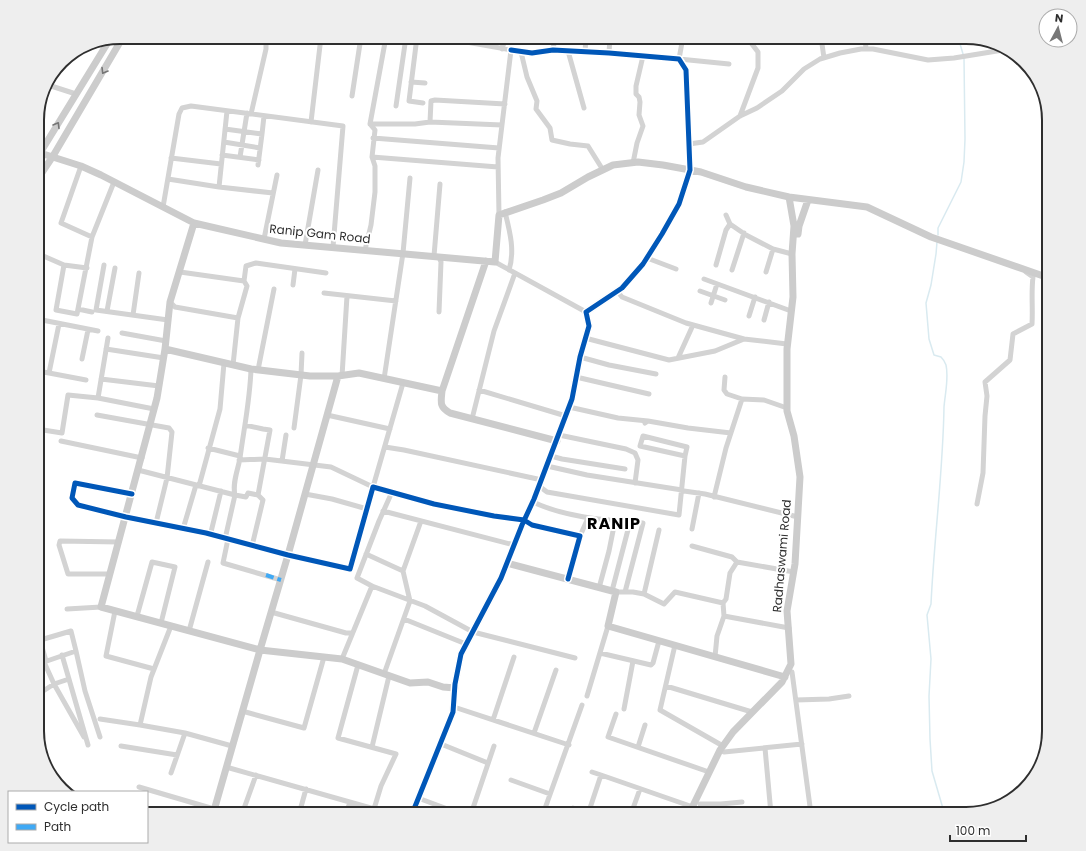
<svg xmlns="http://www.w3.org/2000/svg" width="1086" height="851" font-family="Poppins,sans-serif">
<rect width="100%" height="100%" fill="#fff"/>
<g fill="none" stroke-linecap="round" stroke-linejoin="round">
<path stroke="#d9eaf0" stroke-width="1.5" d="M958 37 963 54
M938 235V228L961 182 964 162 965 139 964 58
M937 242 936 254 931 285 926 303 929 339 934 355 941 357C943 359 945 362 946 365 949 378 945 394 944 407 943 473 934 539 931 604L927 615 931 659 929 696 930 739 932 771 944 812 946 814"/>
<path stroke="#d3d3d3" stroke-width="5" d="M417 37 409 101 423 103
M438 37 511 50 498 158 499 215
M683 37 679 59 729 64
M821 37 824 58
M865 37 866 49
M753 45 754 37
M502 49 506 37
M511 50 532 53 553 50 609 53 679 59 686 70 690 170
M553 50 555 37
M568 51 584 108
M521 52 527 77 537 101 536 109 550 128 552 140 570 144 588 146 603 170
M585 52 586 37
M609 53 610 37
M411 82 425 83
M45 84 76 94
M352 96 361 37
M396 106 406 37
M251 114 266 49V37
M740 116 758 68V52L748 39 743 37
M311 122 321 37
M430 122 431 101 435 100 505 104
M370 124H415L430 122 502 125
M225 129 262 134 264 116
M373 138 499 148
M224 142 260 148
M689 144 703 142 740 116 757 108 782 91 804 69 820 59 840 53 861 49H873L928 60 954 58 1003 50
M222 155 259 160
M240 157 247 113
M372 157 498 167
M171 158 221 164
M633 163 637 143 643 126 639 115 640 102 639 97 636 94V86L643 56
M258 165 262 134
M81 166 61 223 92 237 114 182
M168 179 219 187 273 193
M219 187 227 111
M163 207 179 114 182 108 191 106 343 126 333 247
M505 212C510 232 515 251 509 270
M726 215 730 224 746 235 773 249 792 254
M264 239 277 175
M305 245 318 170
M365 250 371 225 375 192V166L372 157 375 130 370 124 386 37
M434 256 440 184
M647 258 676 269
M39 261 41 255 64 265 87 268
M495 262 586 312
M64 265 56 310 77 314 92 237
M104 265 96 310 168 320
M716 265 726 230 730 224
M732 270 744 233
M180 272 244 281
M766 272 773 249
M704 279 791 311
M293 285 295 269
M617 291 622 297 686 323 744 339
M700 291 725 300
M324 293 396 301
M170 302 175 307 238 318
M711 303 717 284
M78 309 92 312
M107 311 115 268
M439 312 441 262 439 257
M133 315 139 273
M749 316 755 297
M37 319 98 331
M764 320 769 302
M122 333 166 341
M585 338 669 360 715 351 744 339 787 344
M106 349 164 358
M580 357 609 365 656 374
M678 358 693 325
M82 359 88 330
M233 365 238 318 247 286 244 281 246 266 256 263 326 273
M258 370 274 289
M37 371 49 373 59 324
M49 373 86 380
M342 376 347 296
M576 377 649 394
M725 377 724 390 727 394 742 399
M101 379 159 386
M384 379 403 253 410 178
M479 390 566 416
M98 398 108 338
M569 407 618 418 648 421
M97 415 169 428 172 432 167 478 156 523
M327 415 390 429
M472 419 494 331 515 273
M645 423 648 421 688 428 731 433
M245 425 263 429 270 430 258 495
M294 428 301 375 302 353
M37 429 62 433 68 395 98 398 154 409
M559 435 626 449 635 453 638 460 635 483
M61 441 142 458
M385 447 404 450 542 480
M208 448 240 456
M551 456 562 459 625 469
M239 460 265 459 331 467 373 487 403 383
M282 461 286 435
M547 466 587 475 682 490
M138 470 235 495 246 497 248 493 258 495 263 500 252 546
M199 486 220 409 224 363
M539 486 547 492 679 515 685 456 640 446 643 436 687 447 685 456
M684 491 705 494 798 517
M132 494 75 483 72 498 78 505 126 517 206 533 288 555 350 569 373 487 434 504 494 516 524 520 532 525 580 536 568 579
M305 494 332 499 367 509
M714 497 726 448 742 399 764 400 787 408
M533 502C567 518 606 520 643 523L625 592
M977 504 983 473 985 416 987 396 985 382 1010 360 1013 334 1032 324C1033 308 1031 293 1033 277L1026 272
M383 511 514 545
M183 529 196 485
M692 529 699 493
M206 533 211 532 221 491
M580 536 588 518
M225 539 235 495C232 483 238 470 240 458 244 428 250 400 251 369
M228 539 223 563 281 580
M692 546 732 557 737 562 794 572
M366 554 403 571 421 521
M110 574H68L59 545 60 541 119 542
M372 586 425 606 473 632 575 658
M599 588 609 551 615 521
M612 591 630 522
M616 592H633L644 594 659 530
M644 594 664 604 675 592 723 603
M37 607 39 606 37 601
M67 609 101 607
M115 611 106 656 154 669
M271 612 346 633H352
M137 616 152 562 175 567 161 623
M724 616 789 628
M404 619 466 644
M171 626 151 677 140 725 185 733 232 746
M189 631 208 562
M40 640 46 661
M37 641 71 631 76 651
M675 645 660 710 723 746
M600 653 651 665 653 663 659 641
M62 655 88 745
M715 657 717 636 724 616 723 603 726 599 730 573 737 562
M342 659 372 586 357 578 379 521 392 492
M358 665 338 738 396 754 381 786 374 809
M37 666 44 662
M792 672 811 814
M384 674 410 601 403 571
M69 679 54 684 44 662 76 651 85 691 100 737
M666 686 752 712
M37 695 54 684 84 737
M587 696 608 626
M796 700 829 699 849 696
M454 707 569 745
M624 709 633 661
M242 711 304 728 324 657
M616 714 608 737 709 772
M100 719 140 725
M493 720 514 657
M534 733 556 670
M441 744 488 763
M121 746 177 755
M372 747 389 676
M638 747 645 725
M765 748 771 814
M724 752 802 744
M226 767 392 814
M592 772 601 775
M171 773 185 733
M511 780 550 794
M139 787 214 809
M418 798 461 814
M700 804H721L742 802
M573 808 590 814
M495 810 505 814
M242 814 256 775
M299 814 306 789
M346 814 350 802
M471 814 494 746
M543 814 582 705
M588 814 601 775 693 807
M631 814 640 789"/>
<path stroke="#ccc" stroke-width="7" d="M37 152 81 166 101 175 194 223 281 243 495 262 499 215 543 200 561 193 588 177 613 165 638 162 663 165 701 172 746 187 789 197 867 207 931 237 1049 278
M37 158 110 39
M37 180 53 156 123 37
M194 223 170 302 165 349 157 398 101 607 260 650 342 659 410 683 428 682 443 687 455 688
M798 234 799 226 808 200
M165 349 251 369 310 376H338L359 373 442 391C441 402 439 407 450 413L557 441
M442 391 486 261
M507 563 616 592 608 626 785 677
M213 814 260 650 288 555 338 376
M412 814 453 712 455 684 461 654 501 578 522 525 534 499 572 399 580 357 589 326 586 312 622 288 643 264 662 234 679 204 690 170
M689 814 720 750 733 732 782 682 791 664 787 611 795 564 800 477 794 436 787 411V349L793 297 792 254 794 226 789 197"/>
<path stroke="#3fa9f5" stroke-width="4" stroke-dasharray="8 4" stroke-linecap="butt" d="M266 575 281 580"/>
<defs>
<path id="cycleway" d="M132 494 75 483 72 498 78 505 126 517 206 533 288 555 350 569 373 487 434 504 494 516 524 520 532 525 580 536 568 579
M412 814 453 712 455 684 461 654 501 578 522 525 534 499 572 399 580 357 589 326 586 312 622 288 643 264 662 234 679 204 690 170 686 70 679 59 609 53 553 50 532 53 511 50"/>
</defs>
<use href="#cycleway" stroke="#fff" stroke-width="8"/>
<use href="#cycleway" stroke="#0057b8" stroke-width="5"/>
</g>
<defs><path id="oneway-chevron" d="M-2-3.5L2.5 0L-2 3.5" fill="none" stroke-width="1.6" stroke-linecap="round" stroke-linejoin="round"/></defs>
<g stroke="#757575">
<use href="#oneway-chevron" transform="translate(104 71) rotate(121)"/>
<use href="#oneway-chevron" transform="translate(57 125) rotate(-59)"/>
</g>
<g text-anchor="middle" stroke-width="4" stroke-linejoin="round" paint-order="stroke">
<g font-size="12" fill="#2e2e2e" stroke="#fff">
<text transform="translate(320 234) rotate(6)" y="4">Ranip Gam Road</text>
<text transform="translate(782 556) rotate(-85)" y="4">Radhaswami Road</text>
</g>
<g font-size="16" font-weight="bold" letter-spacing="1" fill="#000" stroke="#fff">
<text x="614" y="529">RANIP</text>
</g>
</g>
<path d="M0 0H1086V851H0ZM120 44H966A76 76 0 0 1 1042 120V731A76 76 0 0 1 966 807H120A76 76 0 0 1 44 731V120A76 76 0 0 1 120 44Z" fill="#eee" fill-rule="evenodd"/>
<path fill="none" stroke="#2e2e2e" stroke-width="2" d="M120 44H966A76 76 0 0 1 1042 120V731A76 76 0 0 1 966 807H120A76 76 0 0 1 44 731V120A76 76 0 0 1 120 44Z"/>
<rect x="8" y="791" width="140" height="52" fill="#ffffff" stroke="#ababab"/>
<rect x="16" y="804" width="20" height="6" fill="#0057b8" stroke="#ababab"/>
<text x="44" y="811" font-size="12" fill="#2e2e2e">Cycle path</text>
<rect x="16" y="824" width="20" height="6" fill="#3fa9f5" stroke="#ababab"/>
<text x="44" y="831" font-size="12" fill="#2e2e2e">Path</text>
<g transform="translate(1058 28) rotate(7)"><circle r="19" fill="#ffffff" stroke="#ababab"/>
<path d="M0-3L7 15L0 10L-7 15Z" fill="#777777"/>
<text y="-6" font-size="11" font-weight="bold" text-anchor="middle" fill="#2e2e2e">N</text>
</g>
<path d="M950 835v6h76v-6" fill="none" stroke="#2e2e2e" stroke-width="2"/>
<text x="956" y="835" font-size="12" fill="#2e2e2e" stroke="#ffffff" stroke-width="3" paint-order="stroke">100 m</text>
</svg>
